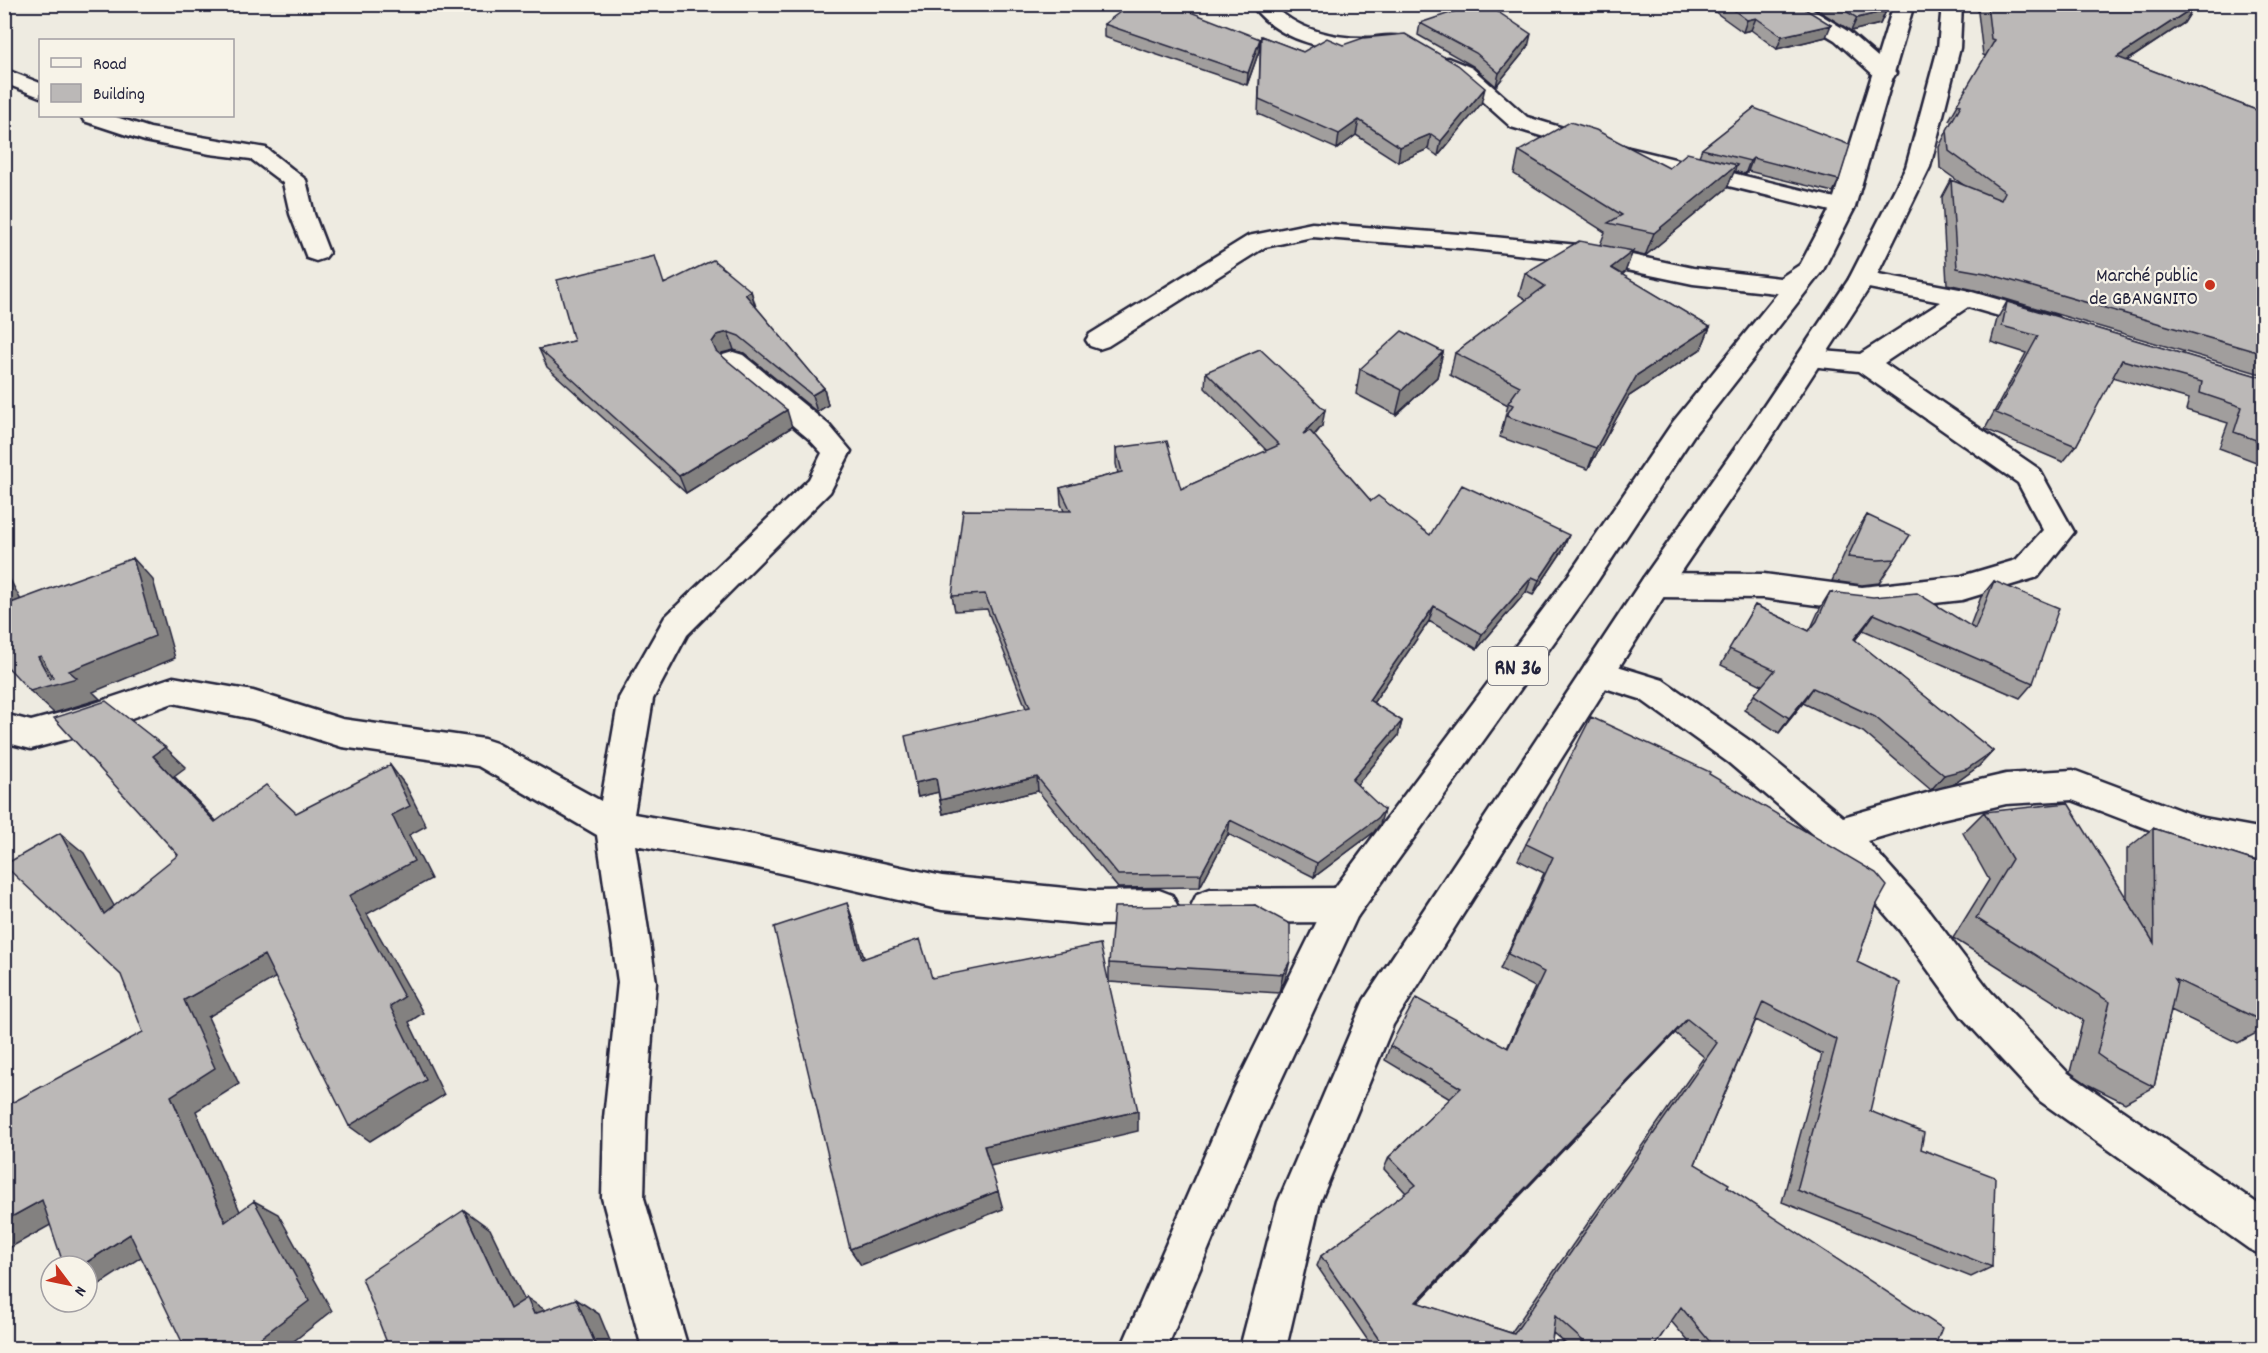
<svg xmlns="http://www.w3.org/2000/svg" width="2268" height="1353" font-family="Dekko,sans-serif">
<rect width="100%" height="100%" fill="#eeebe1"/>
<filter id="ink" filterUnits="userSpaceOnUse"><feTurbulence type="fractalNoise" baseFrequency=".0167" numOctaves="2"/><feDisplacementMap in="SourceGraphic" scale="12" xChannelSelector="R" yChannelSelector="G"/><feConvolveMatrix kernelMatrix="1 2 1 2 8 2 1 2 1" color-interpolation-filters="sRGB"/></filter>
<g filter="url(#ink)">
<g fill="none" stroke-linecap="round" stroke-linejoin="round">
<defs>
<path id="minor" d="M1251 4H1273C1295 30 1336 39 1369 38 1380 37 1390 34 1401 37L1405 41 1401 45C1353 57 1281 48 1251 4Z
M1778 4H1803L1849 32 1896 73 1893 78 1885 80 1877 78 1835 40 1781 8Z
M1448 58 1472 68 1527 117 1629 148 1852 202 1855 207 1852 212 1843 214 1614 158 1511 127 1456 78 1440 69 1437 64 1440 59Z
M4 69 40 83V97L4 83Z
M81 116H113L150 128 266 148 306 180 314 214 329 253 325 258 316 261 307 258 290 214 283 183 251 159 210 154 145 141 84 121Z
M1312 223 1472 235 1589 246 1693 268 1780 278 1801 264 1810 262 1819 264 1823 270C1815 281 1798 291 1785 294L1693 284 1589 262 1472 249 1312 237 1265 247 1108 346 1099 349 1090 346 1086 340 1090 334 1248 236Z
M1862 271 1965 290 2056 316 2060 322 2056 328 2047 330 1968 307 1884 363 2039 469 2074 532 2038 577 1962 600 1862 611 1764 598 1655 597 1644 593 1639 585 1644 577 1655 573 1764 574 1862 587 1962 576 2016 560 2043 530 2018 483 1858 371 1800 365 1796 359 1800 353 1810 350 1860 354 1941 302 1853 285 1849 279 1853 273Z
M733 352 743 355 829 425 851 451 830 492 687 635 653 699 634 814 754 835 942 876 1096 891 1159 890 1172 895 1178 907 1172 919 1159 924 1096 925 942 910 754 867 635 845 656 982 646 1118 644 1198 688 1348H642L602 1198 604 1118 618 982 597 835 478 766 342 747 253 719 173 703 87 734 31 749 4 742V714L31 721 86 706 173 677 253 691 342 719 484 739 496 743 601 801 619 698 665 617 809 479 822 453 809 439 723 367 719 361 723 355Z
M1598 660 1663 680 1753 743 1843 817 1941 789 2006 774 2073 770 2198 817 2264 829V861L2197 848 2072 800 2006 804 1941 819 1867 841 1926 907 1990 991 2068 1073 2264 1208V1256L2249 1249 2040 1101 1962 1017 1900 931 1825 845 1729 763 1640 699 1586 682 1582 673 1586 664Z
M1344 888 1357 893 1363 905 1357 917 1344 922 1210 923 1197 918 1191 906 1197 894 1210 889Z"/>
<path id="major" d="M1894 4H1914L1855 207 1823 270 1693 436 1590 592 1357 917 1261 1123 1167 1348H1121L1231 1095 1331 893 1568 576 1673 422 1799 267 1831 207Z
M1942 4H1962L1960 48 1930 167 1875 279 1765 448 1666 593 1393 1025 1320 1202 1286 1348H1240L1278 1202 1364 1000 1644 577 1745 434 1849 279 1906 167 1938 48Z"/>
</defs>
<use href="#minor" stroke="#22223b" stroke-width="5"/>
<use href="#major" stroke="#22223b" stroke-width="5"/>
<use href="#minor" fill="#f7f3e8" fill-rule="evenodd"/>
<use href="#major" fill="#f7f3e8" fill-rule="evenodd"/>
</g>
<path fill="#a19e9d" stroke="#22223b" stroke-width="1.5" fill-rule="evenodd" d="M1704 4H1797L1826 37 1777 49 1751 30 1743 32Z
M1808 4H1887L1886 11 1880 24 1851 31Z
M1977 4H2187L2194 7 2184 23 2127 61 2264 113V375L1975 290 1947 284 1942 197 1951 180 1965 186 1940 168 1939 147 1952 121 1949 120 1986 56 1983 55Z
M1420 23 1528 47 1496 86 1473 66 1418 35Z
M1104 24 1260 39 1259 51 1247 85 1104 37Z
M1261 36 1303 52 1481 104 1438 156 1428 149 1398 162 1356 135 1337 149 1258 114Z
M1754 108 1839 180 1833 192 1748 171 1745 174 1734 171 1727 188 1645 256 1632 253 1625 272 1622 275 1710 327 1701 349 1629 396 1588 469 1500 437 1508 405 1450 375 1455 353 1527 300 1519 295 1525 273 1600 245 1605 232 1514 174 1519 151 1669 168 1699 156 1702 149Z
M664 283 751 291 756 307 824 388 828 405 817 412 744 353 734 350 722 353 721 355 792 427 686 493 547 367 539 349 574 341Z
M2007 302 2264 378V465L2219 448 2228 423 2186 410 2189 399 2112 377 2076 446 2063 462 1985 429 2026 353 1991 342 1997 319Z
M1443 352 1437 377 1396 415 1356 394 1360 369Z
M1206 372 1322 426 1314 436 1371 501 1430 535 1563 550 1533 595 1526 592 1477 649 1429 621 1373 703 1402 721 1398 736 1357 784 1380 824 1374 832 1314 877 1228 834 1200 887 1118 888 1038 791 943 814 938 792 918 797 915 783 1026 708 987 609 955 611 952 596 1064 511 1061 504 1060 488 1118 473 1116 464V448L1181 489 1267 451 1205 388Z
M1867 515 1895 559 1879 583 1862 585 1832 581 1851 539Z
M1994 581 2033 683 2020 698 1863 630 1855 640 1993 751 1979 766 1954 784 1931 790 1863 732 1803 703 1779 733 1744 710 1754 695 1762 685 1721 665 1755 605 1809 631 1811 628 1820 608 1830 592 1970 626 1981 597Z
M1709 774 1877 904 1857 962 1870 1111 1921 1149 1992 1267 1971 1277 1782 1202 1822 1054 1756 1020 1695 1164 1727 1187 1934 1348H1694L1671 1321 1653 1348H1571L1553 1333 1551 1348H1373L1317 1266 1321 1256 1406 1193 1384 1169 1389 1157 1450 1099 1385 1060 1390 1046 1507 1048 1535 987 1500 969 1544 873 1518 860 1526 844ZM1675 1033 1704 1057 1511 1333 1418 1303Z
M1984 812 2127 899V849L2153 828 2264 864V1029L2238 1043 2171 1010 2154 1087 2125 1103 2089 1085 2070 1072 2083 1020 1953 938 1989 880 1963 833Z
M1255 905 1285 980 1279 993 1109 982V963Z"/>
<path fill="#838180" stroke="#22223b" stroke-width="1.5" d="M2194 7 2184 23 2108 73 2117 57Z
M1886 11 1880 24 1851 31 1857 18Z
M1756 18 1751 30 1743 32 1747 20Z
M1831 25 1826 37 1777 49 1782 36Z
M1531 34 1528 47 1496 86 1499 73Z
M1260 39 1259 51 1247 85 1248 73Z
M1485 88 1481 104 1438 156 1441 141Z
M1359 120 1356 135 1337 149 1339 134Z
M1431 134 1428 149 1398 162 1400 147Z
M1753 158 1748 171 1745 174 1750 161Z
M1737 165 1727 188 1645 256 1654 233Z
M1633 251 1625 272 1604 290 1611 268Z
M751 291 756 309 745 294Z
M1710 327 1701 349 1629 396 1588 469 1596 448 1637 375Z
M728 332 734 350 722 353 717 360 712 342 717 335Z
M1443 352 1437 377 1396 415 1402 390Z
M824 388 828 405 817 412 812 395Z
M787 410 792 427 686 493 679 476Z
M1325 410 1322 426 1301 450 1303 434Z
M1569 535 1563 550 1533 595 1539 580Z
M133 558 153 580 175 658 93 692 100 699 54 713 30 691 50 679 38 657 41 656 69 671Z
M4 568 34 625 11 603 4 591Z
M1532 577 1526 592 1477 649 1482 634Z
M1434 606 1429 621 1365 715 1369 700Z
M1874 614 1863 630 1843 655 1854 639Z
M1813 688 1803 703 1779 733 1789 718Z
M1402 721 1398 736 1349 794 1352 780Z
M165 747 186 767 174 776 236 842 215 822 153 756Z
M1993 751 1979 766 1954 784 1931 790 1944 775Z
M390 765 406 786 426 826 409 835 431 879 367 914 423 1013 409 1022 444 1095 370 1141 349 1126 390 1006 349 896 392 815Z
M1037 777 1038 791 943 814 940 800Z
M936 778 939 792 918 797 915 783Z
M1384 810 1380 824 1374 832 1314 877 1317 863Z
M1230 820 1228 834 1200 887 1201 874Z
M60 833 84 853 129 932 104 914Z
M847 903 856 928 871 983 862 959Z
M264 955 285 972 208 1017 239 1084 196 1111 250 1234 225 1222 171 1096 184 1000Z
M1290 961 1285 980 1279 993 1283 974Z
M1687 1019 1675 1033 1409 1311 1416 1302Z
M1138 1111V1131L990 1166 984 1146Z
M998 1191 1003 1209 861 1265 850 1249Z
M42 1200 72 1213 4 1251V1221Z
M254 1201 278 1214 332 1311 285 1348H247Z
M464 1210 490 1229 536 1324 510 1309Z
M130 1234 158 1246 97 1286 87 1282V1266H81Z
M527 1298 551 1314H534Z
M576 1299 599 1314 613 1348H597Z"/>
<path fill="#bbb8b7" stroke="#22223b" stroke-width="1.5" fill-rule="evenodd" d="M1131 4H1170L1260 39 1248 73 1104 24Z
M1477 4H1486L1531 34 1499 73 1476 53 1420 23Z
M1726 4H1797L1831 25 1782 36 1756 18 1747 20Z
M1834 4H1887L1886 11 1857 18Z
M1987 4H2187L2194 7 2117 57 2264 113V354L1985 273 1957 268 1951 180 2001 200 2005 192 1949 151 1947 130 1961 105 1957 104 1995 40 1991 39Z
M1405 34 1458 65 1485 88 1441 141 1431 134 1400 147 1359 120 1339 134 1259 99 1261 36 1303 52 1327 38 1343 45 1363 38Z
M1754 108 1850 145 1839 180 1753 158 1750 161 1702 149Z
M1570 122 1596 130 1669 168 1687 153 1737 165 1654 233 1608 223 1622 215 1519 151Z
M1579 241 1633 251 1611 268 1710 327 1637 375 1596 448 1506 416 1513 405 1508 403 1520 386 1455 353 1545 286 1525 273Z
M655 256 664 284 713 260 751 291 745 294 824 388 812 395 739 336 728 332 717 335 712 342 716 351 787 410 679 476 539 349 574 341 557 280Z
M2007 302 2264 378V443L2234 432 2242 407 2200 393 2202 382 2122 360 2076 446 1996 413 2038 336 2002 326Z
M1402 331 1443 352 1402 390 1360 369Z
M1260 349 1325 410 1303 434 1310 431 1371 501 1378 496 1430 535 1462 485 1569 535 1539 580 1532 577 1482 634 1434 606 1369 700 1402 721 1352 780 1384 810 1378 818 1317 863 1230 820 1201 874 1118 875 1037 777 940 800 936 778 915 783 905 736 1030 707 985 594 952 596 963 510 1071 511 1060 488 1122 472 1116 448 1167 441 1181 489 1279 445 1206 372Z
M1867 515 1910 535 1895 559 1878 560 1848 557Z
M133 558 155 636 69 671 77 678 30 691 4 663V591L11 603ZM41 656 53 677 50 679 38 657Z
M1994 581 2059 608 2033 683 1874 614 1854 639 1993 751 1967 769 1944 775 1875 717 1813 688 1789 718 1754 695 1775 670 1729 649 1755 605 1809 631 1817 621 1830 592 1873 597 1917 593 1975 629Z
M106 701 165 747 153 756 215 822 266 785 296 813 390 765 410 806 392 815 414 861 349 896 404 997 390 1006 426 1080 349 1126 264 955 184 1000 215 1068 171 1096 225 1222 254 1201 309 1301 247 1348H185L130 1234 81 1266H64L42 1200 4 1221V1107L143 1032 121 975 4 865 60 833 104 914 178 855 54 718Z
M1591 717 1710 772 1709 774 1876 873 1887 886 1877 904 1857 962 1900 983 1870 1111 1924 1133 1921 1149 1995 1177 1992 1267 1797 1190 1837 1040 1763 1002 1695 1164 1729 1184 1727 1187 1942 1328 1934 1348H1715L1681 1307 1653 1348H1591L1555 1316 1551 1348H1381L1382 1344 1321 1256 1416 1185 1389 1157 1461 1088 1390 1046 1416 998 1508 1048 1544 972 1508 954 1553 857 1526 844ZM1687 1019 1717 1043 1514 1334 1416 1302Z
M2068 803 2154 943 2153 828 2264 864V1022L2175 979 2177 982 2154 1087 2117 1068 2097 1054 2110 1002 1976 918 2012 859 1984 812Z
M847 903 862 959 920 939 932 978 1100 944 1138 1111 984 1146 998 1191 850 1249 774 927Z
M1255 905 1290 924V961L1283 974 1109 963 1114 907Z
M464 1210 510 1309 527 1298 534 1314 576 1299 597 1348H389L362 1278Z"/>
</g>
<circle fill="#c8321e" stroke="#f7f3e8" stroke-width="2" cx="2210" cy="285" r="6"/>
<g text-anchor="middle" stroke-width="4.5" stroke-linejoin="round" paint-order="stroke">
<g font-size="20" fill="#22223b" stroke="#f7f3e8" text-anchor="end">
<text x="2198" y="281">Marché public<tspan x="2198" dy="23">de GBANGNITO</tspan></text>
</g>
<rect fill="#f7f3e8" stroke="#62616f" stroke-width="1.5" x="1488" y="647" width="60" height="38" rx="4.5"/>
<g font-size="22" font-weight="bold" fill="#22223b">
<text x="1518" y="674">RN 36</text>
</g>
</g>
<rect width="2268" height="1353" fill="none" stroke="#f7f3e8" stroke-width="24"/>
<rect x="12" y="12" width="2244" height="1329" fill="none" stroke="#22223b" stroke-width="2" filter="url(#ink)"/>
<rect x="39" y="39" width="195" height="78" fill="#f7f3e8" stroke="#a29fa3" stroke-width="1.5"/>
<rect x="51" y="58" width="30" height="9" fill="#f7f3e8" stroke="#a29fa3" stroke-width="1.5"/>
<text x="93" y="69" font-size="18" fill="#22223b">Road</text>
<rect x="51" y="84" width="30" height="18" fill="#bbb8b7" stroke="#a29fa3" stroke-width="1.5"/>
<text x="93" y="99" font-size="18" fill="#22223b">Building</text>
<g transform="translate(69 1284) rotate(122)"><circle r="28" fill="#f7f3e8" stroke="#a29fa3" stroke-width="1.5"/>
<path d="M0-4.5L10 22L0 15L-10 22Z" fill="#c8321e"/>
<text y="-9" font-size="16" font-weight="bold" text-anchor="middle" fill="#22223b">N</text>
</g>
</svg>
